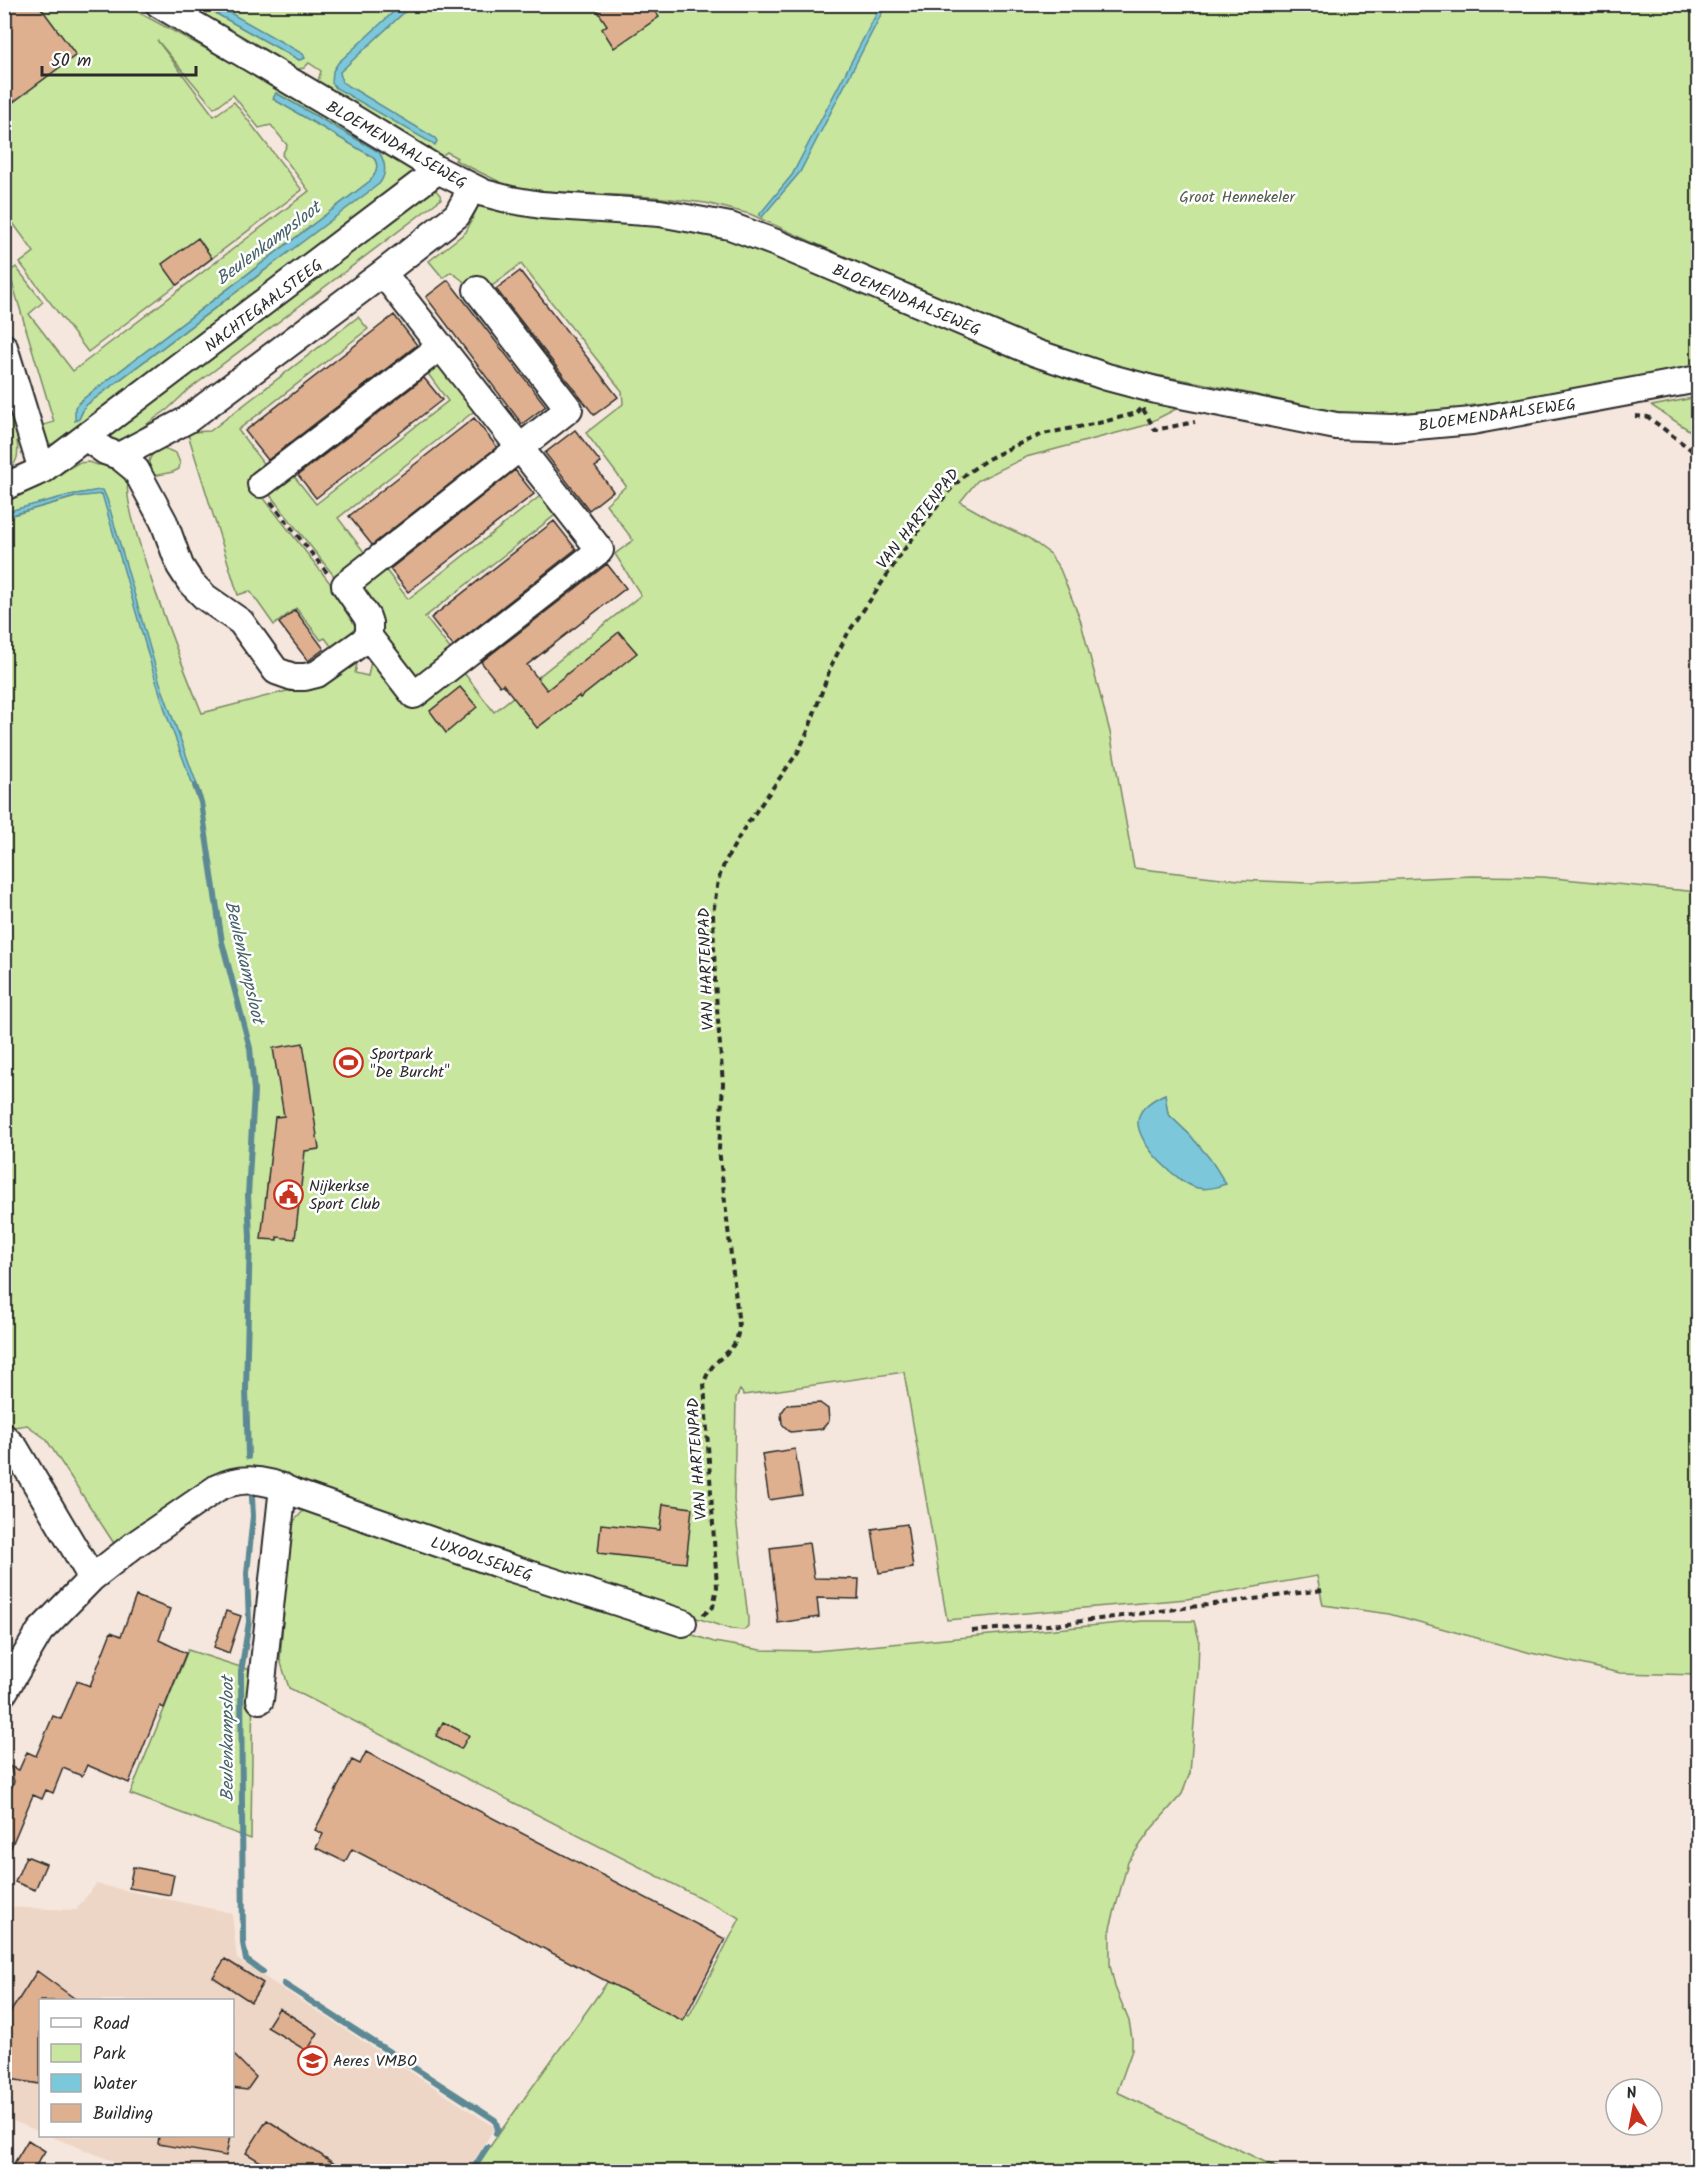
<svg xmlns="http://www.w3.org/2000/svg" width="1703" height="2176" font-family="Kalam,sans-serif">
<rect width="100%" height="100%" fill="#f5e7dd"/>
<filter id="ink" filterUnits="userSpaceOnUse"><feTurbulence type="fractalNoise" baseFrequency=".0167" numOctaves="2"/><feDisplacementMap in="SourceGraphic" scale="12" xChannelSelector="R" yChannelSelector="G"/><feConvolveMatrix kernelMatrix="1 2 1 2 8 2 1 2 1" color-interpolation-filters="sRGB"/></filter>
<g filter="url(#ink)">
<path fill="#eed6c6" d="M96 1884 232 1913 237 1959 495 2127 467 2172 146 2171 131 2168 49 2136H232V2000H40V2132L8 2119 5 2124V1907L76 1910Z"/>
<path fill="#c8e69e" stroke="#7a8864" stroke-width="1.5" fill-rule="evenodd" d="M123 4 279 88 412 169 413 174 60 445H53L42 440 37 427 54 422 9 272 16 267 43 302 29 314 73 371 309 191 282 155 287 145 271 125 259 128 233 95 214 108 157 40 214 116 234 102 302 190 88 352 20 263 34 252 5 212V5ZM276 93 363 143 384 173 258 276 85 406 79 419 78 403 83 399 370 181C376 174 380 165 373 157L273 99Z
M175 5H201L299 60 303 59 216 5H1698V365L1649 376 1497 403 1466 406V408L1416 414 1370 416 1331 411 1201 383 1133 371 1041 341 946 302 750 214 706 203 654 197 525 190 508 186 455 160 457 158 447 152 439 158 320 90 318 81 321 71 309 63 304 68 289 71Z
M433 187 440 195 441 199 187 391 168 409 119 444 108 443 106 433Z
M480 202 611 217 736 240 1017 360 1109 390 1178 408 1143 426 1026 457 977 481 960 502 1001 525 1027 537 1049 553 1060 569 1080 619 1110 732 1134 868 1239 880 1307 883 1472 876 1543 877 1698 892V1675L1620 1673 1531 1653 1390 1614 1323 1605 1317 1576 1187 1599 947 1620 904 1372 744 1395 740 1390 736 1398 734 1500 748 1618V1626L744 1630 730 1629 258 1473 117 1548 46 1439 27 1425 14 1427 5 1419V517L97 491 70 495 5 513V501L44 483 78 463 88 462 98 465 109 464 121 468 128 483C121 512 187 677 202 713L306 686 359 654 355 673 368 676 372 656 412 707 461 669 494 712 641 595 615 554 633 540 606 504 626 486 586 433 623 404 622 391 521 264 488 289 472 291 462 280 451 272 443 278 429 261 466 232ZM1165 1094 1168 1114 1190 1135 1181 1180 1150 1150 1139 1117C1146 1105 1152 1100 1165 1094Z
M358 317 368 329 238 430 268 470 252 483 355 615C359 635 348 639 334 650L325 638 321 640 296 608 274 625 250 591 238 595 188 434 189 432 210 431Z
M439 363 477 409 338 518 368 557 338 581 266 490 290 471 316 504 448 401 423 367Z
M4 377 22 440 17 441C19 454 18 465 5 471Z
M1698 397V436L1652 406Z
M163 448 176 453 180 463 179 469 173 472 153 476C144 464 150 452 163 448Z
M544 493 559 512 425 617 455 655 426 678 415 677 390 649 362 593 365 578 382 565 408 599Z
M310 1508 714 1642 761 1650 815 1651 1143 1621H1194L1199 1639 1198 1672 1190 1773 1182 1794 1152 1828 1128 1862 1110 1928V1965L1115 1987 1129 2021 1132 2038V2050L1117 2092 1284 2171 884 2172V2166L872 2172 473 2171 503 2128 611 1977 689 2016 740 1918 289 1688 280 1660 286 1583 294 1521 303 1511Z
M188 1650 253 1671 251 1839 130 1794Z"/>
<path fill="#7bc8da" stroke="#5b8994" stroke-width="1.5" d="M402 4 412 5 340 72 342 82 435 138 437 141 435 145 336 88 332 83 333 71 338 63Z
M201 5H216L303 54 305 58 299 60Z
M881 5H886L800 172 762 217 759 215 792 175Z
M276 93 379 152C386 163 387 174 379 184L85 406 79 419 75 421V407L83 399 370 181C376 174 380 165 373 157L273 99Z
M100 490H103L107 499 160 683 200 793H196L167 716 152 668 102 494 75 497 5 517V513L13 510 70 495Z
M1165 1094 1168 1114 1190 1135 1211 1160 1226 1184C1217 1187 1208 1190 1198 1188 1178 1184 1137 1144 1138 1122 1138 1108 1154 1099 1165 1094Z"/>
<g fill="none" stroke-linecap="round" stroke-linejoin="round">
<path stroke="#5b8994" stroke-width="6" d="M195 786 201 802 222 942 250 1048 254 1091 248 1195 250 1237 246 1389 248 1457
M252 1497 253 1516 247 1573 249 1622 241 1672 243 1943 246 1960 263 1972
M284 1984 495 2120 498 2129 496 2133
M471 2172 487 2147"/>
</g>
<path fill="#deb08f" stroke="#2b2b2b" stroke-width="1.5" d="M4 4H38L76 55 4 109Z
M593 4H650L659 17 614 48 602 29 607 25Z
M198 238 212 258 177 285 162 264Z
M520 271 618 397 594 415 496 289Z
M448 280 546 406 522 424 426 297Z
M394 315 417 345 268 460 245 431Z
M424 378 442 400 316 498 298 475Z
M474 418 497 447 372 545 349 516Z
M575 430 601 463 595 467 613 491 589 510 545 453Z
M515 470 534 494 408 592 390 569Z
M554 521 576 549 453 646 431 618Z
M607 564 626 588 527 665 547 690 619 632 637 653 580 698 579 696 537 728 503 684 500 686 481 662Z
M295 610 324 649 308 661 279 623Z
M460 687 477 707 446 733 430 711Z
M303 1043 319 1149 305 1151 295 1239 277 1237V1240L261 1239 275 1117 284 1116 273 1048Z
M820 1403 828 1409 829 1421 822 1429 790 1432 782 1424 781 1413 787 1405Z
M795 1449 802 1495 769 1500 762 1454Z
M663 1504 692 1508 686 1563 598 1553 601 1524 660 1530Z
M907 1524 913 1568 879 1573 872 1529Z
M809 1543 814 1578 859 1579 858 1599 817 1598 819 1617 778 1623 770 1548Z
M136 1596 170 1609 159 1640 186 1653 164 1708 160 1706 129 1783 87 1765 82 1776 63 1768 53 1793 46 1790 42 1799 33 1795 4 1864V1805L14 1782 11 1767 19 1770 27 1752 36 1756 53 1716 61 1719 77 1681 90 1686 111 1632 121 1636Z
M226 1611 241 1616 229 1653 214 1647Z
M443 1722 469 1735 461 1749 436 1736Z
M366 1752 725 1939 683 2021 352 1849 345 1862 316 1848 323 1834 315 1830 352 1760 360 1764Z
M26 1856 46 1864 35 1890 15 1882Z
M133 1867 174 1875 170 1895 129 1888Z
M225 1959 263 1983 251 2002 213 1977Z
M37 1971 78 2001H40V2084L4 2078V2022Z
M279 2008 318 2033 307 2051 267 2027Z
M232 2053 256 2077 247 2090 232 2088Z
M267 2120 289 2134 347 2172H277L246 2153Z
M159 2136H230L226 2156 158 2144Z
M28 2140 45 2151 32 2172H24L13 2165Z"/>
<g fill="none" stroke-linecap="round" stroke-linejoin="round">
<defs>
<path id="minor" d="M159 4 341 111 438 170 484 193 511 200 541 205 660 213 730 226 776 243 1036 353 1107 377 1156 390 1336 426 1394 428 1472 421 1698 379
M4 347 42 470
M87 438 105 451 119 456 136 470 164 522 180 566 191 583 205 597 241 622 276 671 293 677H305L317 674 369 637 414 695 600 550 383 273
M119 456 187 420 383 273 457 215 465 201 469 187
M261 484 441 346
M4 487 42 470 438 170
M369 637V623L367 617 345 585 569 409 477 290
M4 1437 15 1448 92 1578
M4 1692 40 1631 92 1578 134 1545 217 1488C243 1475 270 1480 295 1493L504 1566 683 1623
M260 1700 283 1487"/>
</defs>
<use href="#minor" stroke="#2b2b2b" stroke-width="30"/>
<path stroke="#2b2b2b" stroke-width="4" stroke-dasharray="6 4.5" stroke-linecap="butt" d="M1143 409 1155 430 1195 422
M1635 416 1648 417 1698 455
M271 502 328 574
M703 1615 713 1607 717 1587 704 1383C713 1353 737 1358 739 1326L719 1149 723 1084 715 982 713 914 718 880 725 862 743 830 798 752 808 731 831 666 848 633 906 547 949 491 966 474 986 460 1014 446 1043 434 1103 422 1137 413 1141 409
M972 1631 1060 1624 1323 1590"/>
<use href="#minor" stroke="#fff" stroke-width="26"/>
</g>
</g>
<defs>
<symbol id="stadium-ring" viewBox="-11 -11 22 22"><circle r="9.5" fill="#fff" stroke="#c8321e" stroke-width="1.5"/><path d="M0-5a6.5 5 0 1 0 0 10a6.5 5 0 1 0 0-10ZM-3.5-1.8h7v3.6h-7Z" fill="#c8321e"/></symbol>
<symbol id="civic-ring" viewBox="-11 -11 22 22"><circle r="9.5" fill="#fff" stroke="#c8321e" stroke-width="1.5"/><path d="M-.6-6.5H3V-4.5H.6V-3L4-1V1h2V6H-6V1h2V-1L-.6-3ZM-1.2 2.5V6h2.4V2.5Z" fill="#c8321e"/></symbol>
<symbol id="school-ring" viewBox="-11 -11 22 22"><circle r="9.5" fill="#fff" stroke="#c8321e" stroke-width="1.5"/><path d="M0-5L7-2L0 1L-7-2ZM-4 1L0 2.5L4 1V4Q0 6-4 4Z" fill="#c8321e"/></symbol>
</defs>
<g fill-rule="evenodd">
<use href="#stadium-ring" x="332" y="1046" width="33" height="33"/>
<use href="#civic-ring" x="272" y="1178" width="33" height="33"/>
<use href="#school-ring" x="296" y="2044" width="33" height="33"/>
</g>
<g text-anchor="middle" stroke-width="5" stroke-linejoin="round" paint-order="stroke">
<g font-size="16" fill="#2b2b2b" stroke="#fff">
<text transform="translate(397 144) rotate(30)" y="6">BLOEMENDAALSEWEG</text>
<text transform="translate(907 299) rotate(23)" y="6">BLOEMENDAALSEWEG</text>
<text transform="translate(263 305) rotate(-37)" y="6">NACHTEGAALSTEEG</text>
<text transform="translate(1497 414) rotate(-8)" y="6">BLOEMENDAALSEWEG</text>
<text transform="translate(917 518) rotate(-52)" y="6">VAN HARTENPAD</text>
<text transform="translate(705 969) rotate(-92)" y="6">VAN HARTENPAD</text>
<text transform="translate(696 1459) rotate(-94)" y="6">VAN HARTENPAD</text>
<text transform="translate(482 1558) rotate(19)" y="6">LUXOOLSEWEG</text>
</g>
<g font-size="16" fill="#525a48" stroke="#fff">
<text x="1237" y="202">Groot Hennekeler</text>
</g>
<g font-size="16" fill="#2b2b2b" stroke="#fff" text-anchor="start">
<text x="370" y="1059">Sportpark<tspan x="370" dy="18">"De Burcht"</tspan></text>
<text x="309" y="1191">Nijkerkse<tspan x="309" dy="18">Sport Club</tspan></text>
<text x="333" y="2066">Aeres VMBO</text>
</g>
<g font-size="18" font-style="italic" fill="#476268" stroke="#fff">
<text transform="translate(268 243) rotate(-37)" y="6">Beulenkampsloot</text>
<text transform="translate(245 962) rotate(77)" y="6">Beulenkampsloot</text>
<text transform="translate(227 1739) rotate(-90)" y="6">Beulenkampsloot</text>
</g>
</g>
<rect width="1703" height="2176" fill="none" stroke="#fff" stroke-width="24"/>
<rect x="12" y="12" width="1679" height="2152" fill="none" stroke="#2b2b2b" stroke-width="2" filter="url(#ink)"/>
<rect x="39" y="1999" width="195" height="138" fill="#ffffff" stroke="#aaaaaa" stroke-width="1.5"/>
<rect x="51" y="2018" width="30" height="9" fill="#ffffff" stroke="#aaaaaa" stroke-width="1.5"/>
<text x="93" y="2029" font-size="18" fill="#2b2b2b">Road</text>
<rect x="51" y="2044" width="30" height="18" fill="#c8e69e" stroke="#aaaaaa" stroke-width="1.5"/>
<text x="93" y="2059" font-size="18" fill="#2b2b2b">Park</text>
<rect x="51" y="2074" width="30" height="18" fill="#7bc8da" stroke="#aaaaaa" stroke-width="1.5"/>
<text x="93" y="2089" font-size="18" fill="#2b2b2b">Water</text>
<rect x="51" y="2104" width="30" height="18" fill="#deb08f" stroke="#aaaaaa" stroke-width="1.5"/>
<text x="93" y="2119" font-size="18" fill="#2b2b2b">Building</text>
<g transform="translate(1634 2107) rotate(350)"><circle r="28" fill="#ffffff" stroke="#aaaaaa" stroke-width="1.5"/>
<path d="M0-4.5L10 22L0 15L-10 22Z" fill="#c8321e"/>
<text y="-9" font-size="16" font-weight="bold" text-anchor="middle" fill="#2b2b2b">N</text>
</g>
<path d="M42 66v9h154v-9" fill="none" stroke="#2b2b2b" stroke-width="3"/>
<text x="51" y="66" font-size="18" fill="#2b2b2b" stroke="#ffffff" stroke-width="4.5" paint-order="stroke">50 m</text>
</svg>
